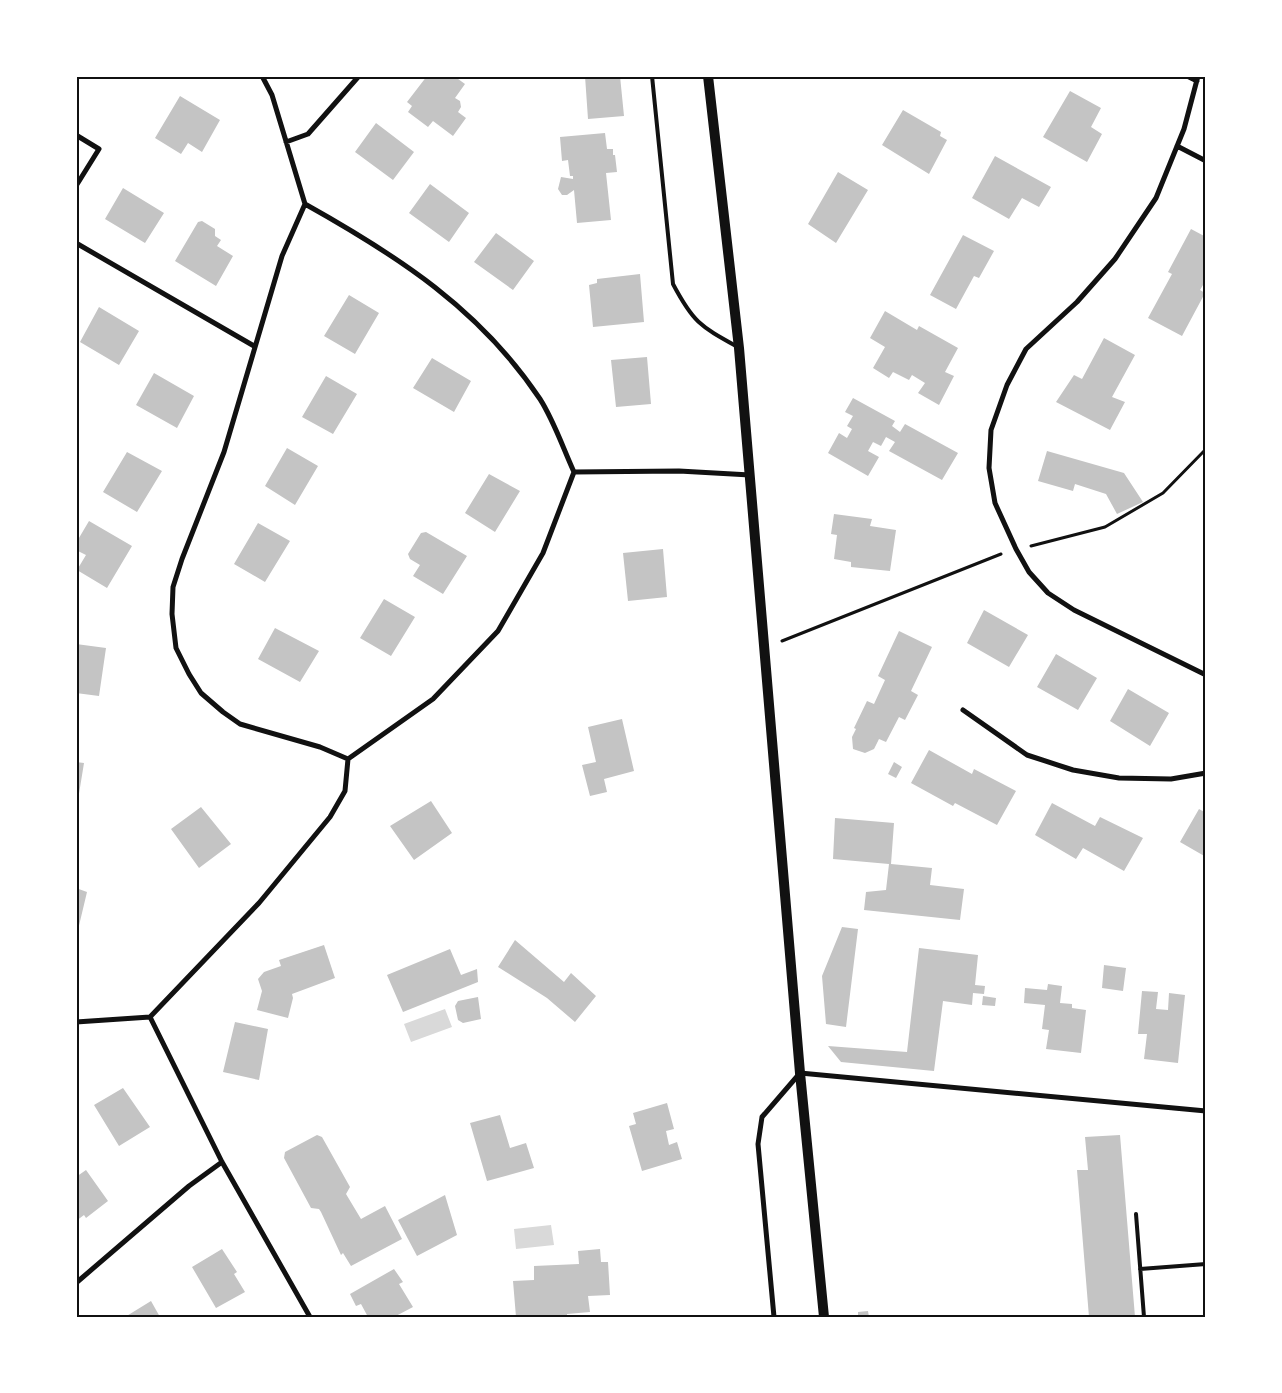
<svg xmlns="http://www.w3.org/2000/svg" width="1282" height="1393" font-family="'Alegreya Sans',sans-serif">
<rect width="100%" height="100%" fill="#fff"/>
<path fill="#d9d9d9" d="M445 1009 452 1027 411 1042 404 1024Z
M551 1225 554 1245 516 1249 514 1229Z"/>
<path fill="#c4c4c4" d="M427 76H454L465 84 455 98 460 101 461 107 458 112 466 118 453 136 433 121 428 127 408 112 412 106 407 102Z
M585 76H620L624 116 588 119Z
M1070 91 1101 108 1091 127 1102 134 1087 162 1043 137Z
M180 96 220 120 202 152 188 143 181 154 155 138Z
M903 110 941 132 940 136 947 140 929 174 882 145Z
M376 123 414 152 393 180 355 152Z
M605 133 607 149H613V155H615L617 172 606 173 611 220 577 223 574 190 567 195H562L558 189 561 177 573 179V176H570L568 160 562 161 560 137Z
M995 156 1051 187 1039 207 1022 198 1009 219 972 198Z
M838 172 868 190 836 243 808 224Z
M430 184 469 213 449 242 409 213Z
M123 188 164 213 145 243 105 219Z
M202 221 215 229V236L221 240 217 246 233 256 216 286 175 261 198 222Z
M1191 229 1206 237V280L1200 290 1205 293 1182 336 1148 318 1172 274 1168 272Z
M496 233 534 261 513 290 474 262Z
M963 235 994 251 979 278 974 276 956 309 930 295Z
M640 274 644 322 593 327 589 285 597 283V279Z
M349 295 379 313 355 354 324 336Z
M99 307 139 331 119 365 80 342Z
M885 311 917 330 919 326 958 348 945 372 954 376 939 405 918 393 925 383 912 375 909 380 893 372 889 378 873 368 885 347 870 338Z
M1104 338 1135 355 1112 397 1125 402 1110 430 1056 402 1074 375 1082 379Z
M647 357 651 404 616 407 611 360Z
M432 358 471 381 454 412 413 388Z
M154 373 194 396 177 428 136 405Z
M326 376 357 394 333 434 302 417Z
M853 398 895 421 892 426 900 432 905 424 958 453 942 480 889 451 895 442 886 437 881 446 873 442 868 451 879 457 868 476 828 453 839 433 847 438 852 429 847 426 853 416 845 412Z
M287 448 318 466 295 505 265 486Z
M1047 451 1124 473 1143 502 1117 514 1106 494 1075 484 1073 491 1038 481Z
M127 452 162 471 137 512 103 492Z
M489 474 520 491 495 532 465 513Z
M834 514 872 519 870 526 896 530 890 571 851 567V562L834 559 837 535 831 534Z
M89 521 132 546 107 588 77 570 86 555 76 550V543Z
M258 523 290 541 265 582 234 564Z
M426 532 467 556 443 594 413 576 420 565 410 559 408 554 421 533Z
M663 549 667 597 628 601 623 553Z
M384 599 415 617 391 656 360 638Z
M984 610 1028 635 1009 667 967 643Z
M275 628 319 651 300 682 258 659Z
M899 631 932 647 911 691 918 695 905 720 899 717 886 742 879 739 874 749 865 753 853 749 852 737 856 729 854 728 867 701 874 704 885 680 878 676Z
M76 644 106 648 99 696 76 693Z
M1056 654 1097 678 1078 710 1037 687Z
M1128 689 1169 713 1150 746 1110 721Z
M622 719 634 771 604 779 607 792 590 796 582 765 596 762 588 727Z
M929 750 972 774 974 769 1016 791 997 825 955 803 953 806 911 783Z
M76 762 84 763 77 806 76 805Z
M894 762 902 767 896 778 888 774Z
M431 801 452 833 414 860 390 826Z
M1052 803 1095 826 1100 817 1143 838 1124 871 1083 848 1076 859 1035 835Z
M201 807 231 844 199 868 171 829Z
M1199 809 1206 813V857L1180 842Z
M835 818 894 823 891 864 932 868 930 885 964 889 960 920 864 910 866 892 886 890 889 864 833 859Z
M76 888 87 892 77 934H76Z
M842 927 858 929 846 1027 826 1024 822 976Z
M515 940 564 982 571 973 596 996 575 1022 547 998 498 967Z
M324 945 335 978 292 994 293 998 288 1018 257 1010 262 991 258 979 264 972 281 966 279 960Z
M919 948 978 955 975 985 985 986 984 994 973 993 972 1005 943 1001 934 1071 841 1062 828 1046 907 1052Z
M450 949 461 975 477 969 478 982 403 1012 387 975Z
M1104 965 1126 968 1123 991 1102 988Z
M1048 984 1062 986 1060 1003 1072 1004V1008L1086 1010 1081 1053 1046 1049 1049 1030 1042 1029 1045 1005 1024 1003 1025 988 1047 990Z
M1142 991 1158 992 1156 1009 1168 1010 1169 993 1185 995 1178 1063 1144 1059 1147 1034H1138Z
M983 996 996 998 995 1006 982 1005Z
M478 997 481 1019 463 1023 458 1020 455 1006 458 1001Z
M235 1022 268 1029 259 1080 223 1072Z
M123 1088 150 1127 119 1146 94 1105Z
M667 1103 674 1129 666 1131 669 1145 677 1142 682 1159 642 1171 629 1126 636 1124 633 1113Z
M500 1115 510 1148 526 1143 534 1168 487 1181 470 1123Z
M317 1135 322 1137 350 1187 346 1194 361 1219 385 1206 402 1239 351 1266 343 1253 341 1255 321 1212 319 1209 311 1208 284 1158 285 1152Z
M1120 1135 1135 1317H1089L1077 1170H1088L1085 1137Z
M86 1170 108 1201 86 1218 84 1215 76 1221V1177Z
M445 1195 457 1235 417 1256 398 1220Z
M222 1249 237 1272 234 1274 245 1292 216 1308 192 1267Z
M600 1249 601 1262H608L610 1295 588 1296 590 1312 567 1314V1317H516L513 1281 534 1280V1266L579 1264 578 1251Z
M394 1269 403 1282 399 1284 413 1307 394 1317H368L361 1304 356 1306 350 1294Z
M151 1301 160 1317H125Z
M868 1311 869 1317H858V1312Z"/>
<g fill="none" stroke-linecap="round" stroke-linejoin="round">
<path stroke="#111" stroke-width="3" d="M1031 546 1105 527 1163 493 1206 449
M782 641 1001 554"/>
<path stroke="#111" stroke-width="4" d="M652 76 673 284C693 322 700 326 736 346
M1136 1214 1144 1317
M1140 1269 1206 1264"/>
<path stroke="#111" stroke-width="5" d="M262 76 272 95 305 204C398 256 480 309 540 399 554 421 563 448 574 472
M1187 76 1197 81
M1198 76 1184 129 1156 198 1115 259 1077 302 1026 349 1007 385 991 430 989 468 995 503 1016 549 1029 572 1048 593 1074 610 1206 675
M76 135 99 149 76 186
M286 142 308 134 359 76
M1177 146 1206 161
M305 204 282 256 224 452 182 559 173 587 172 614 176 648 189 674 201 693 223 712 240 724 320 747 348 759 433 699 498 631 543 553 574 472 679 471 750 475
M76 243 254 346
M963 710 1027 755 1073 770 1119 778 1171 779 1206 773
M150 1017 222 1162 310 1317
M76 1022 150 1017 259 903 330 817 345 791 348 759
M76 1283 189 1186 222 1162
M774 1317 758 1144 762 1117 800 1073 1206 1111"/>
<path stroke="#111" stroke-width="10" d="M708 76 739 348 800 1073 824 1317"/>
</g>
<rect width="1282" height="1393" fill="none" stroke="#ffffff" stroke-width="155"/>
<rect x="78" y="78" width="1126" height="1238" fill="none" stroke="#111" stroke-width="2"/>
</svg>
